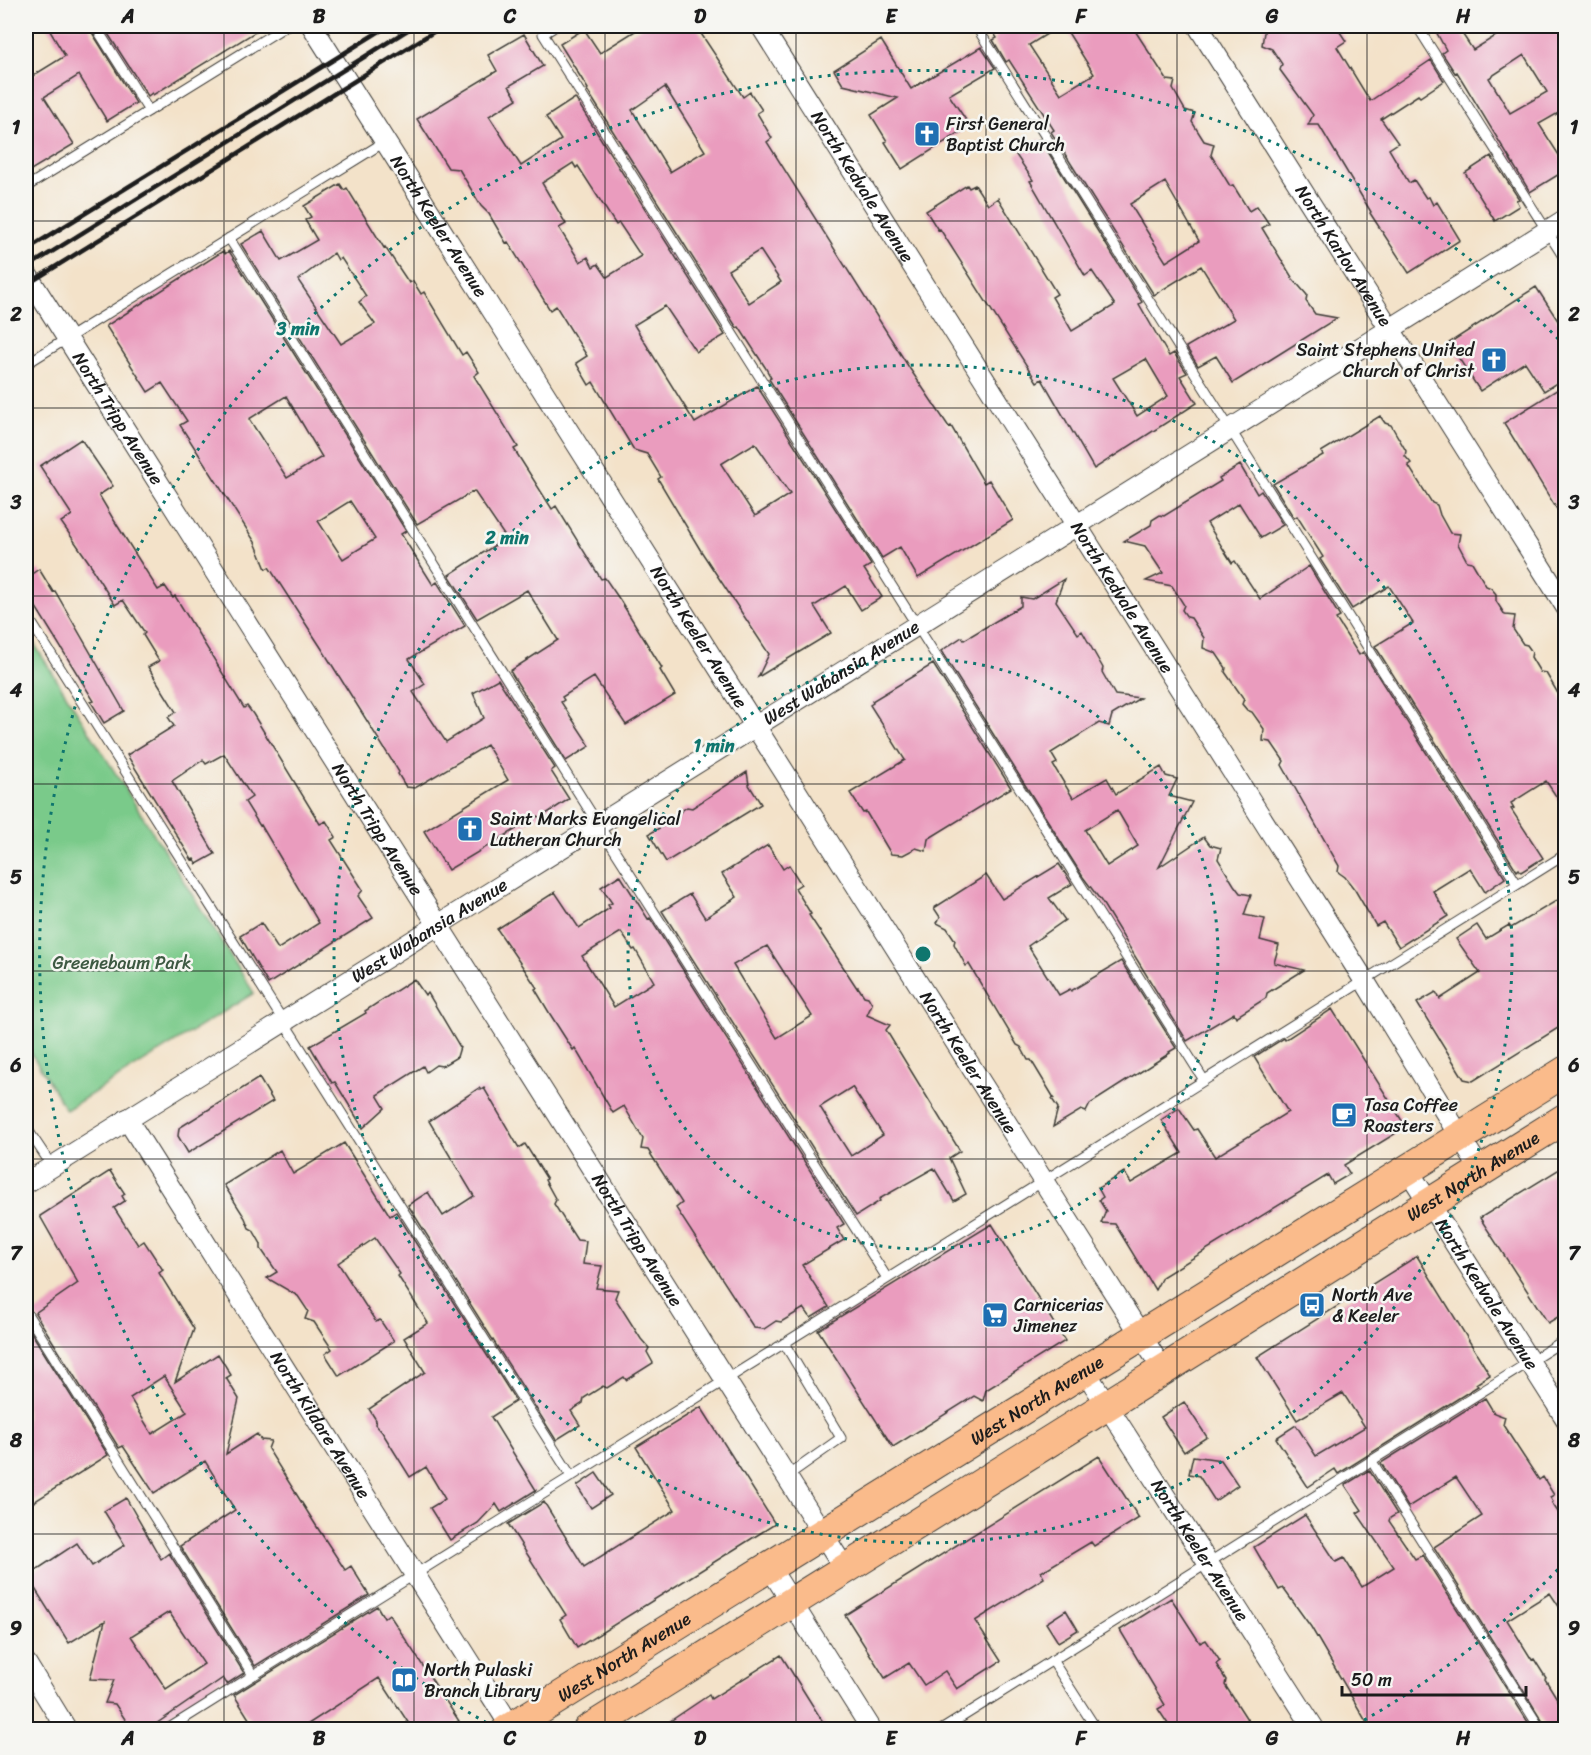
<svg xmlns="http://www.w3.org/2000/svg" width="1591" height="1755" font-family="Sriracha,sans-serif">
<rect width="100%" height="100%" fill="#f6f6f2"/>
<filter id="ink" filterUnits="userSpaceOnUse"><feTurbulence type="fractalNoise" baseFrequency=".0167" numOctaves="2"/><feDisplacementMap in="SourceGraphic" scale="12" xChannelSelector="R" yChannelSelector="G"/><feConvolveMatrix kernelMatrix="1 2 1 2 8 2 1 2 1" color-interpolation-filters="sRGB"/></filter>
<filter id="wash" filterUnits="userSpaceOnUse"><feTurbulence type="fractalNoise" baseFrequency=".008" numOctaves="4" result="noise"/><feDisplacementMap in="SourceGraphic" scale="24" xChannelSelector="R" yChannelSelector="G"/><feGaussianBlur stdDeviation="1.35" result="paint"/><feColorMatrix in="noise" values="0 0 0 0 0 0 0 0 0 0 0 0 0 0 0 0 0 1.4 0 .05"/><feComposite in="paint" operator="in"/></filter>
<g filter="url(#wash)">
<rect width="100%" height="100%" fill="#f3e2c9"/>
<path fill="#7aca8a" stroke="#4b7353" stroke-width="1.5" d="M26 631 254 993 66 1110 26 1045Z"/>
<g id="blocks">
<path fill="#ea9cbe" fill-rule="evenodd" d="M47 26H88L136 103 107 121 79 75 44 97 74 144 26 173V68L31 77 65 56Z
M103 26H265L153 95 152 93 148 96Z
M643 26H696L743 97 750 92 762 110 757 113 772 138 767 142 910 369 949 427 951 426 984 483 989 480 1013 520 918 578 900 547 882 558 769 379 771 378 765 367 739 327 737 328 587 90 588 89 560 44 584 29 600 53ZM665 87 705 151 670 172 632 110ZM760 250 781 282 749 303 728 270Z
M989 26H1060L1029 45 1061 94 1094 74 1064 26H1132L1167 80 1175 81 1173 89 1185 110 1195 113 1192 122 1204 141 1214 144 1211 155 1230 186 1233 185 1249 211 1257 206 1269 224 1262 228 1293 279 1307 295 1306 301 1315 314 1337 318 1233 383 1216 356 1198 366 1186 347 1234 319 1201 266 1154 295 1051 132 1054 130 1009 60 1006 62 993 40 997 38ZM1165 182 1199 241 1166 262 1130 204Z
M1265 26H1336L1346 41 1337 47 1370 101 1431 60 1444 81 1420 97 1418 95 1381 119 1398 143 1389 149 1409 183 1414 180 1426 198 1429 197 1433 205 1437 202 1460 240 1409 273 1370 213 1371 212 1319 125H1308L1313 115 1280 70 1282 64 1272 49 1262 45Z
M1433 26H1457L1473 50 1512 26H1566V122L1560 112 1539 124 1566 166V170L1530 192 1457 72 1455 73 1442 53 1446 50ZM1524 55 1547 92 1510 113 1489 78Z
M524 34 543 66 509 86 517 99 489 116 521 166 561 140 546 117 575 98 725 335 696 352 665 306 634 325 695 423 757 386 871 565 864 569 882 597 861 610 846 586 814 606 831 633 758 677 769 654 701 551 658 479 661 477 647 454 634 450 593 382 589 385 576 363 587 356 556 306 550 310 508 242 506 243 489 214 481 206 459 169 448 168 417 119 497 71 488 55ZM573 163 576 168 578 166 616 225 619 223 641 256 607 277 598 264 593 267 588 257 580 262 559 228 566 224 542 183ZM755 443 790 494 755 516 721 464Z
M881 40 911 89 981 47 995 68 949 95 970 126 902 169 885 142 887 141 871 115 898 98 843 85 834 70Z
M1040 139 1142 302 1139 304 1169 356 1174 353 1187 373 1180 376 1197 403 1094 469 1042 379 1037 382 940 229 938 230 926 211 967 185 969 188 975 185 988 205 998 198 1057 294 1052 297 1072 331 1115 305 1092 271 1085 276 1030 181 1033 180 1016 155ZM1146 359 1168 396 1137 416 1113 378Z
M1491 156 1519 199 1516 200 1519 206 1495 221 1465 173Z
M340 184 344 190 347 188 384 248 385 247 409 283 413 281 421 294 424 292 462 355 466 352 479 372 474 376 518 447 514 449 521 460 552 509 556 506 601 579 605 578 620 600 662 668 660 670 675 695 626 725 594 677 562 697 564 700 561 702 590 746 566 761 510 671 558 640 527 590 477 619 449 575 506 538 474 491 417 524 241 244 263 231 281 261 317 240 305 220 311 217 304 206ZM334 253 338 260 341 258 366 296 359 302 375 324 341 344 298 280Z
M223 251 225 254 229 251 406 531 401 534 418 561 433 585 437 582 465 626 409 659 425 684 413 692 446 742 484 718 473 693 498 679 555 768 551 771 569 799 540 818 538 816 448 870 424 831 508 780 487 745 415 788 406 787 398 774 399 772 322 649 269 567 266 569 255 542 180 425 187 421 162 383 148 392 106 326ZM286 396 322 457 287 478 249 419ZM350 501 375 539 343 559 318 521Z
M1536 287 1566 333V377L1544 391 1525 362 1480 391 1449 343Z
M1566 384V524L1504 423Z
M1380 416 1385 423 1391 425 1406 451 1405 456 1411 463 1408 465 1432 503 1437 505 1440 515 1450 533 1460 534 1458 544 1467 561 1472 562 1486 586 1491 588 1496 594V601L1505 615 1515 616 1513 629 1523 644 1527 645 1532 652 1531 657 1540 672 1546 673 1566 707V811L1546 781 1511 803 1514 808 1511 809 1543 858 1521 872 1519 869 1517 871 1375 646 1413 623 1389 586 1352 609 1320 559 1323 557 1297 516 1294 518 1273 484 1323 455 1321 452Z
M81 439 113 486 99 495 112 517 158 590 165 586 173 598 175 596 244 708 247 706 253 714 320 824 326 821 336 837 331 840 363 890 358 896 373 918 268 984 240 936 261 923 278 949 319 923 261 825 260 826 245 802 252 797 224 754 206 764 203 760 172 781 215 854 197 864 194 859 192 860 127 755 174 726 168 717 176 712 148 667 159 661 143 635 145 633 123 600 115 605 92 569 93 568 61 522 72 515 40 466Z
M1240 465 1257 494 1261 491 1283 525 1261 538 1239 503 1207 523 1232 563 1235 561 1260 599 1309 566 1340 617 1336 619 1359 655 1363 652 1505 878 1485 892 1470 868 1433 891 1448 916 1399 947 1383 922 1376 926 1355 890 1345 877 1338 872 1339 866 1282 765 1284 761 1271 742 1263 741 1264 729 1252 712 1247 710 1242 704 1244 699 1225 672 1226 668 1216 653 1203 648 1204 638 1191 618 1187 617 1182 610 1184 605 1172 586 1146 581 1163 573 1145 546 1124 541 1151 525 1152 520 1160 515 1164 516 1221 481 1219 478Z
M39 569 53 592 55 591 124 711 104 723 91 702 94 701 26 591V578Z
M1064 579 1056 601 1078 634 1082 631 1103 668 1102 672 1115 695 1140 698 1112 715 1109 726 1099 723 1051 753 1057 763 1053 765 1073 798 1107 778 1116 794 1161 767 1166 776 1177 779 1169 796 1192 802 1159 867 1204 837 1210 845 1221 848 1218 859 1234 885 1240 893 1251 895 1244 915 1265 919 1260 940 1279 945 1274 963 1304 970 1267 993 1266 998 1236 1017 1234 1013 1187 1041 1101 901 1083 877 941 651 962 637 964 640 1021 606V597L1032 599ZM1117 810 1138 846 1107 866 1085 830Z
M933 664 1011 788 928 839 926 851 916 848 903 855 891 854 866 812 863 813 850 793 905 760 870 705 873 703 872 701Z
M747 772 749 785 761 804 666 862 649 834 678 817 680 812 687 807 692 808Z
M768 845 783 869 789 865 801 884 795 888 811 914 809 915 857 988 858 987 864 996 868 997 872 1004 867 1015 890 1025 886 1030 960 1151 949 1158 966 1194 954 1201 934 1168 879 1199 880 1201 856 1216 662 911 690 894 705 918 737 897 722 874ZM767 946 812 1016 777 1038 733 965ZM852 1087 883 1135 851 1156 820 1107Z
M1059 864 1072 884 1049 898 1065 920 1028 946 1059 995 1070 989 1071 991 1121 961 1176 1048 1169 1052 1170 1053 1090 1104 1086 1112 1081 1110 1053 1127 1058 1108 1052 1099 1054 1098 1031 1060H1028L1021 1047 1017 1045 969 964 966 966 954 944 955 940 947 928 937 923 940 917 934 908 986 875 1002 899Z
M620 875 648 919 650 918 844 1224 837 1228 844 1240 802 1265 829 1307 811 1318 804 1308 781 1322 776 1321 764 1329 754 1328 676 1208 682 1203 648 1150 641 1149 643 1139 624 1106 613 1113 575 1048 573 1050 550 1014 535 989 537 988 497 929 555 892 579 928 610 908 608 905 612 903 601 887ZM621 932 633 950 635 949 654 982 614 1007 582 956Z
M1566 895V1023L1473 1081 1464 1079 1417 1003 1436 992 1440 999 1480 973 1456 939 1477 925 1486 939 1509 925 1511 928Z
M414 979 425 995 428 993 460 1047 457 1057 442 1066 436 1065 426 1072 423 1066 377 1095 385 1108 363 1128 335 1082 332 1083 310 1046 366 1013 365 1011Z
M1332 1009 1406 1127 1344 1165 1350 1174 1333 1184 1328 1175 1162 1277 1155 1290 1115 1224 1101 1223 1106 1211 1099 1200 1103 1197 1098 1188 1124 1172 1131 1183 1182 1153 1161 1120 1179 1108 1194 1130 1197 1129 1215 1157 1288 1112 1254 1057 1284 1038 1285 1040Z
M259 1078 273 1101 188 1153 178 1136 179 1128Z
M479 1088 481 1090 484 1088 519 1148 525 1144 547 1179 545 1180 556 1200 554 1204 577 1240 586 1241 583 1264 602 1266 596 1288 618 1290 615 1298 641 1339 649 1348 647 1352 653 1363 626 1380 624 1377 607 1388 603 1386 584 1398 583 1403 571 1411 580 1425 556 1440 408 1205 428 1192 443 1216 474 1196 429 1121Z
M344 1143 390 1216 396 1212 516 1401 491 1417 536 1490 501 1512 496 1504 478 1523 450 1540 430 1508 445 1499 426 1467 410 1477 382 1432 375 1424 376 1420 369 1409 425 1372 404 1338 428 1323 398 1276 400 1274 375 1238 338 1263 376 1322 380 1320 394 1341 339 1376 325 1354 332 1349 314 1322 305 1319 308 1311 298 1296 267 1278 277 1272 261 1249V1244L253 1230 249 1228 245 1218 224 1185 280 1150 293 1174Z
M1566 1165V1312L1548 1323 1480 1218Z
M110 1171 125 1194 122 1196 125 1201 114 1208 138 1245 144 1241 163 1270 159 1273 194 1329 175 1382 218 1354 231 1375 226 1378 239 1399 226 1454 257 1434 261 1440 271 1441 268 1449 317 1527 345 1570 351 1566 369 1595 255 1666 180 1546 235 1510 205 1461 154 1493 123 1446 119 1448 35 1313 78 1283 40 1216ZM164 1376 187 1412 152 1434 130 1398Z
M992 1224 1065 1341 986 1390 983 1401 974 1396 893 1447 818 1330Z
M1417 1256 1490 1375 1476 1384 1478 1386 1338 1474 1335 1469 1308 1487 1276 1438 1296 1425 1316 1456 1365 1427 1343 1393 1297 1420 1257 1357Z
M26 1324 108 1455 26 1507Z
M1485 1398 1494 1413 1505 1417 1503 1425 1539 1480 1543 1477 1554 1495 1550 1497 1553 1502 1552 1503 1566 1524V1617L1550 1593 1507 1620 1532 1660 1534 1659 1546 1678 1545 1679 1566 1713V1730H1548L1434 1547 1482 1516 1456 1477 1408 1507 1381 1463Z
M1184 1402 1207 1437 1184 1452 1161 1417Z
M701 1407 775 1524 577 1648 560 1619 566 1615 508 1524 544 1502 584 1567 675 1510 636 1447Z
M1099 1456 1139 1518 1094 1546 1091 1542 1041 1572 1044 1578 975 1621 1001 1661 957 1689 945 1671 924 1685 909 1663 885 1678 845 1615Z
M1193 1456 1221 1460 1238 1485 1215 1501 1199 1476 1189 1474Z
M1369 1470 1397 1514 1390 1518 1389 1521 1415 1559 1423 1555 1533 1730H1371L1311 1627 1283 1588 1279 1590 1254 1547 1305 1515 1336 1562 1344 1558 1362 1587 1394 1567 1357 1513 1362 1510 1345 1485Z
M596 1473 611 1495 591 1508 577 1486Z
M126 1498 161 1559 169 1553 244 1673 227 1684 223 1678 147 1730H132L115 1704 105 1703 114 1680 90 1679 105 1621 69 1643 27 1576 77 1543 92 1566 125 1545 104 1511ZM169 1612 204 1664 166 1689 131 1636Z
M1171 1598 1200 1643 1206 1640 1220 1661 1216 1664 1226 1680 1225 1685 1254 1730H1172L1158 1709 1165 1705 1120 1630Z
M377 1606 384 1618 389 1614 459 1721 445 1730H413L379 1678 299 1730H256L234 1695Z
M1066 1610 1078 1630 1058 1642 1046 1623Z
M781 1655 828 1730H657L709 1695 711 1699Z"/>
</g>
</g>
<g filter="url(#ink)">
<use href="#blocks" fill-opacity="0" stroke="#3c3a36" stroke-width="1.5"/>
<g fill="none" stroke-linecap="round" stroke-linejoin="round">
<defs>
<path id="service" d="M95 26 149 111
M556 26 543 34 1204 1080
M976 26 1517 884
M1417 26 1566 261
M26 187 286 26
M229 238 598 824 887 1278
M26 364 386 141
M26 614 571 1476
M26 1127 52 1166
M26 1312 253 1675
M784 1343 841 1438 787 1476
M1371 1460 1541 1730
M1052 1660 1097 1730
M166 1730 1566 854
M941 1730 1566 1339"/>
<g id="minor">
<path id="s1" d="M312 26 1163 1370"/>
<path id="s2" d="M761 26 1364 980 1481 1171"/>
<path id="s3" d="M1198 26 1566 607"/>
<path id="s4" d="M26 273 845 1569"/>
<path id="s5" d="M127 1119 513 1730"/>
<path id="s6" d="M1408 1170 1566 1419"/>
<path id="s7" d="M26 1183 1566 219"/>
<path id="s8" d="M1085 1371 1315 1730"/>
<path d="M770 1568 872 1730"/>
<path d="M26 1663 67 1730"/>
</g>
<g id="primary">
<path id="s9" d="M507 1730 1566 1071"/>
<path id="s10" d="M588 1730 1566 1118"/>
</g>
</defs>
<use href="#service" stroke="#3c3a36" stroke-width="11"/>
<use href="#minor" stroke="#3c3a36" stroke-width="22"/>
<use href="#primary" stroke="#3c3a36" stroke-width="32"/>
<use href="#service" stroke="#fff" stroke-width="9"/>
<use href="#minor" stroke="#fff" stroke-width="20"/>
<use href="#primary" stroke="#fabb8b" stroke-width="30"/>
<path stroke="#1c1c1c" stroke-width="4.5" d="M26 250 388 26
M26 268 414 26
M26 285 443 26"/>
</g>
</g>
<path fill="none" stroke="#1c1c1c" stroke-width="1.5" stroke-opacity="0.55" d="M224 26V1730M414 26V1730M605 26V1730M796 26V1730M986 26V1730M1177 26V1730M1367 26V1730M26 221H1566M26 408H1566M26 596H1566M26 784H1566M26 971H1566M26 1159H1566M26 1347H1566M26 1534H1566"/>
<g fill="none" stroke="#0f766e" stroke-width="3" stroke-dasharray="3 6">
<circle cx="923" cy="954" r="295"/>
<circle cx="923" cy="954" r="589"/>
<path d="M1564 1563A884 884 0 0 1 1352 1727M494 1727A884 884 0 1 1 1564 345"/>
</g>
<defs>
<symbol id="church-square" viewBox="-11 -11 22 22"><rect x="-9" y="-9" width="18" height="18" rx="4" fill="#1f6fb2" stroke="#f6f6f2"/><path d="M-1.2-6h2.4v3.5h3.3v2.4h-3.3V6h-2.4V-.1h-3.3v-2.4h3.3Z" fill="#fff"/></symbol>
<symbol id="cafe-square" viewBox="-11 -11 22 22"><rect x="-9" y="-9" width="18" height="18" rx="4" fill="#1f6fb2" stroke="#f6f6f2"/><path d="M-5.5-4.5H6V0H3Q3 3.5 0 3.5H-2.5Q-5.5 3.5-5.5 0ZM3-3.2v2h1.7v-2ZM-6 4.5H4V6H-6Z" fill="#fff"/></symbol>
<symbol id="bus-square" viewBox="-11 -11 22 22"><rect x="-9" y="-9" width="18" height="18" rx="4" fill="#1f6fb2" stroke="#f6f6f2"/><path d="M-5-6H5V4H4V6H2V4H-2V6H-4V4H-5ZM-3.5-4V0h7V-4ZM-3.5 1.2v1.5H-2V1.2ZM2 1.2v1.5H3.5V1.2Z" fill="#fff"/></symbol>
<symbol id="supermarket-square" viewBox="-11 -11 22 22"><rect x="-9" y="-9" width="18" height="18" rx="4" fill="#1f6fb2" stroke="#f6f6f2"/><path d="M-6-5.5h2.5l.6 2H6L4.5 2H-2.5L-4.4-4H-6ZM-1.5 3.2a1.3 1.3 0 1 0 .1 0ZM3 3.2a1.3 1.3 0 1 0 .1 0Z" fill="#fff"/></symbol>
<symbol id="library-square" viewBox="-11 -11 22 22"><rect x="-9" y="-9" width="18" height="18" rx="4" fill="#1f6fb2" stroke="#f6f6f2"/><path d="M-6-4Q-3-5.5-.7-3.5V5Q-3 3-6 4ZM6-4Q3-5.5 .7-3.5V5Q3 3 6 4Z" fill="#fff"/></symbol>
</defs>
<g fill-rule="evenodd">
<use href="#church-square" x="912" y="119" width="30" height="30"/>
<use href="#church-square" x="1479" y="345" width="30" height="30"/>
<use href="#church-square" x="455" y="814" width="30" height="30"/>
<use href="#cafe-square" x="1329" y="1100" width="30" height="30"/>
<use href="#bus-square" x="1297" y="1290" width="30" height="30"/>
<use href="#supermarket-square" x="980" y="1300" width="30" height="30"/>
<use href="#library-square" x="389" y="1665" width="30" height="30"/>
</g>
<g text-anchor="middle" stroke-width="5" stroke-linejoin="round" paint-order="stroke">
<g font-size="18" fill="#1c1c1c" stroke="#f6f6f2" text-anchor="start">
<text x="946" y="130">First General<tspan x="946" dy="21">Baptist Church</tspan></text>
<text x="1474" y="356" text-anchor="end">Saint Stephens United<tspan x="1474" dy="21">Church of Christ</tspan></text>
<text x="490" y="825">Saint Marks Evangelical<tspan x="490" dy="21">Lutheran Church</tspan></text>
<text x="1364" y="1111">Tasa Coffee<tspan x="1364" dy="21">Roasters</tspan></text>
<text x="1332" y="1301">North Ave<tspan x="1332" dy="21">&amp; Keeler</tspan></text>
<text x="1014" y="1311">Carnicerias<tspan x="1014" dy="21">Jimenez</tspan></text>
<text x="424" y="1676">North Pulaski<tspan x="424" dy="21">Branch Library</tspan></text>
</g>
<g font-size="18" fill="#1c1c1c" stroke="#f6f6f2">
<text dy="6" stroke="none"><textPath href="#s2" startOffset="190">North Kedvale Avenue</textPath></text>
<text dy="6" stroke="none"><textPath href="#s1" startOffset="237">North Keeler Avenue</textPath></text>
<text dy="6" stroke="none"><textPath href="#s3" startOffset="272">North Karlov Avenue</textPath></text>
<text dy="6" stroke="none"><textPath href="#s4" startOffset="172">North Tripp Avenue</textPath></text>
<text dy="6" stroke="none"><textPath href="#s2" startOffset="676">North Kedvale Avenue</textPath></text>
<text dy="6" stroke="none"><textPath href="#s1" startOffset="723">North Keeler Avenue</textPath></text>
<text dy="6" stroke="none"><textPath href="#s7" startOffset="962">West Wabansia Avenue</textPath></text>
<text dy="6" stroke="none"><textPath href="#s4" startOffset="658">North Tripp Avenue</textPath></text>
<text dy="6" stroke="none"><textPath href="#s7" startOffset="476">West Wabansia Avenue</textPath></text>
<text dy="6" stroke="none"><textPath href="#s1" startOffset="1227">North Keeler Avenue</textPath></text>
<text dy="6" stroke="none"><textPath href="#s10" startOffset="1044">West North Avenue</textPath></text>
<text dy="6" stroke="none"><textPath href="#s4" startOffset="1144">North Tripp Avenue</textPath></text>
<text dy="6" stroke="none"><textPath href="#s6" startOffset="147">North Kedvale Avenue</textPath></text>
<text dy="6" stroke="none"><textPath href="#s9" startOffset="624">West North Avenue</textPath></text>
<text dy="6" stroke="none"><textPath href="#s5" startOffset="362">North Kildare Avenue</textPath></text>
<text dy="6" stroke="none"><textPath href="#s8" startOffset="213">North Keeler Avenue</textPath></text>
<text dy="6" stroke="none"><textPath href="#s9" startOffset="138">West North Avenue</textPath></text>
</g>
<g font-size="18" fill="#3d5942" stroke="#f6f6f2">
<text x="122" y="969">Greenebaum Park</text>
</g>
</g>
<circle cx="923" cy="954" r="9" fill="#0f766e" stroke="#f6f6f2" stroke-width="3"/>
<g font-size="18" text-anchor="middle" font-weight="bold" fill="#0f766e" stroke="#f6f6f2" stroke-width="5" stroke-linejoin="round" paint-order="stroke">
<text x="298" y="335">3 min</text>
<text x="507" y="544">2 min</text>
<text x="714" y="752">1 min</text>
</g>
<rect width="1591" height="1755" fill="none" stroke="#f6f6f2" stroke-width="66"/>
<path d="M1342 1686v9h184v-9" fill="none" stroke="#1c1c1c" stroke-width="3"/>
<text x="1351" y="1686" font-size="18" fill="#1c1c1c" stroke="#f6f6f2" stroke-width="4.5" paint-order="stroke">50 m</text>
<rect x="33" y="33" width="1525" height="1689" fill="none" stroke="#1c1c1c" stroke-width="2"/>
<g font-size="20" text-anchor="middle" font-weight="bold" fill="#1c1c1c">
<text x="128" y="23">A</text>
<text x="319" y="23">B</text>
<text x="510" y="23">C</text>
<text x="700" y="23">D</text>
<text x="891" y="23">E</text>
<text x="1081" y="23">F</text>
<text x="1272" y="23">G</text>
<text x="1463" y="23">H</text>
<text x="16" y="134">1</text>
<text x="1574" y="134">1</text>
<text x="16" y="321">2</text>
<text x="1574" y="321">2</text>
<text x="16" y="509">3</text>
<text x="1574" y="509">3</text>
<text x="16" y="697">4</text>
<text x="1574" y="697">4</text>
<text x="16" y="884">5</text>
<text x="1574" y="884">5</text>
<text x="16" y="1072">6</text>
<text x="1574" y="1072">6</text>
<text x="16" y="1260">7</text>
<text x="1574" y="1260">7</text>
<text x="16" y="1447">8</text>
<text x="1574" y="1447">8</text>
<text x="16" y="1635">9</text>
<text x="1574" y="1635">9</text>
<text x="128" y="1745">A</text>
<text x="319" y="1745">B</text>
<text x="510" y="1745">C</text>
<text x="700" y="1745">D</text>
<text x="891" y="1745">E</text>
<text x="1081" y="1745">F</text>
<text x="1272" y="1745">G</text>
<text x="1463" y="1745">H</text>
</g>
</svg>
